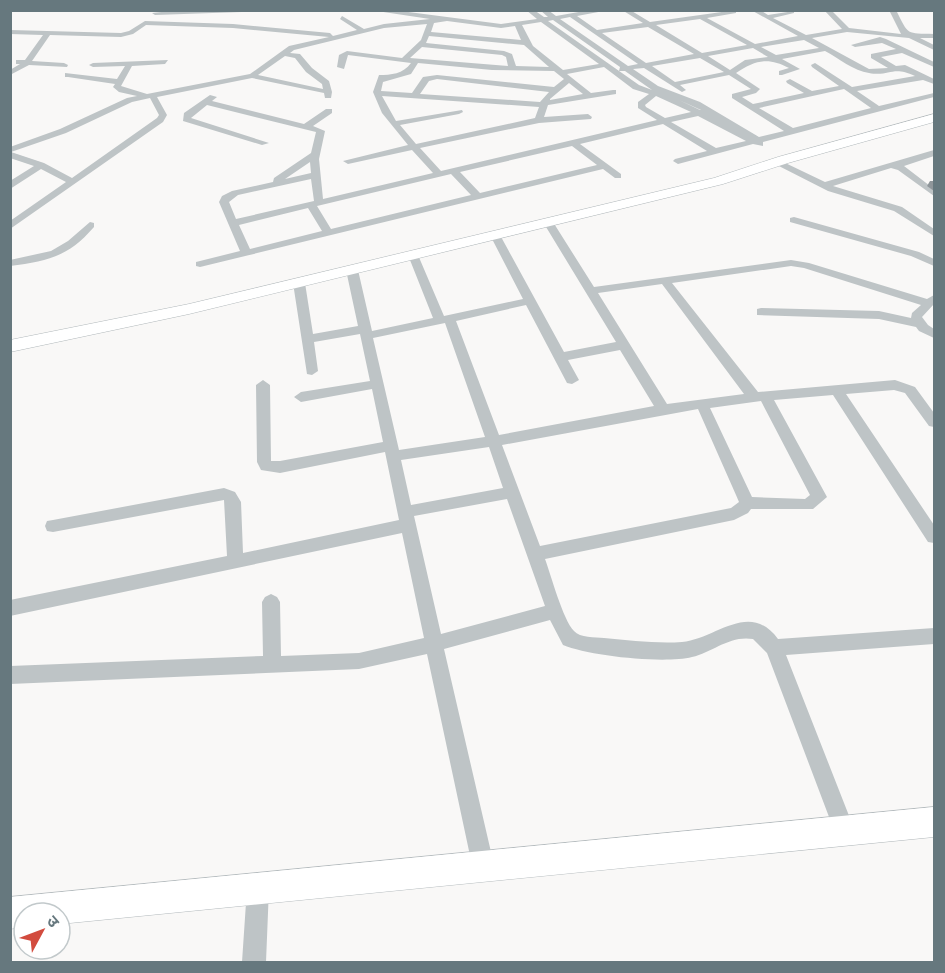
<svg xmlns="http://www.w3.org/2000/svg" width="945" height="973" font-family="'Noto Sans','Noto Sans Devanagari',sans-serif">
<rect width="100%" height="100%" fill="#f9f8f7"/>
<g fill="none" stroke-linecap="round" stroke-linejoin="round">
<defs>
<path id="secondary" d="M934 114V122L788 163 723 184 189 314 10 352V340L189 304 714 178 778 157Z
M934 807V837L60 924V913H24V927L10 929V897Z"/>
</defs>
<use href="#secondary" stroke="#b1b8bb" stroke-width="1"/>
<path fill="#bec4c6" fill-rule="evenodd" d="M180 10H299L155 15 152 13Z
M370 10H393L501 24 537 19 526 10H534L544 17H548L540 10H548L556 16 590 10H609L577 16 597 30 643 23 622 10H630L650 22 736 10V13L707 18 755 44 798 36 751 10H760L768 15 794 11V13L773 18 806 35 842 29 824 10H831L849 28 901 34 889 10H896C909 36 906 33 934 34V38H920L934 45V50L909 38 847 32 812 38 869 69 888 68 871 58V54L896 49 882 43 855 47 851 45 880 37 886 39 934 62V67L902 53 881 57 896 66 905 65 934 79V84L923 80 857 91 879 106 934 93V97L763 142V146L753 144 678 164 673 161 675 159 707 151 663 124 580 144 621 174V178H615L603 169 200 267 196 266V262L240 251 219 202 222 196 232 191 273 182 274 178 311 153 316 132 207 105 191 118 269 143 262 145 183 121 184 113 210 95 217 97 212 101 304 124 326 109H332V113L313 126 325 131 319 159 323 199 433 173 412 150 348 164 343 161 408 145 382 113 373 92 379 75C391 75 403 74 411 63L348 55 344 69 337 67 339 55 347 51 402 58 421 40 427 24 384 28 294 50 290 53 300 54 312 68 329 81 332 92 331 98H325L324 93 252 78 157 97 167 115 163 122 10 229V221L66 182 41 169 10 189V181L34 166 10 158V147L60 129 127 98 137 96 119 92 113 87 115 84 68 77H65V73L117 79 125 66 93 67 89 65 93 63 168 60 165 64 132 66 121 86 147 94 250 74 289 46 329 37 233 28 146 25 133 34 121 37 50 35 32 61 64 63 68 65 67 67 29 65 10 75V70L20 64H16V60H25L43 35 10 34V30L121 33 129 31 145 21 233 24 330 33 333 36 357 30 340 19 342 16 364 29 384 24 430 19ZM570 17 638 64 628 66 560 19ZM700 19 747 45 702 53 656 25ZM553 20 620 67 619 71H625L652 90 639 85 548 21ZM447 21 501 28 515 26 521 40 431 32 434 23ZM541 22 599 64 563 70 533 46 522 25ZM648 27 694 54 646 63 602 33ZM429 36 524 45 549 67 516 66 512 54 504 51 426 43ZM804 40 819 48 776 55 761 47ZM422 47 502 55 506 57 508 66 410 58ZM753 48 768 57 745 60 730 70 708 56ZM825 51C838 58 854 71 869 73 890 77 892 65 915 76L852 87 815 63 811 65 812 67 839 86 812 91 790 79 786 81 787 83 804 93 753 104 742 97 756 93 760 89 736 73C756 60 768 57 789 68L779 71V75H782L800 69 782 59ZM285 56 295 58 306 72 322 84 323 89 258 75ZM700 58 724 72 675 82 652 66ZM418 63 492 70 554 71 564 79 554 87 437 75 423 77 412 93 381 91 383 82 411 74ZM604 67 633 89 649 94 638 102V108L657 120 441 171 420 148 539 123 591 119 592 117 588 114 544 117 548 105 616 94V90H613L591 93 567 74ZM644 68 682 92 686 90 680 85 729 75 751 89 732 94V98L784 131 759 137 700 102 658 86 633 69ZM437 79 549 92 540 102 420 94 429 81ZM569 83 583 94 550 100V99ZM844 89 871 108 793 128 759 108ZM382 96 539 107 535 118 416 144 400 125 459 114 463 112 462 110 396 121ZM656 96 691 112 665 118 646 107 645 105ZM150 98 159 115 157 118 72 178 44 163 11 152 66 133 132 102ZM679 100 701 110H700ZM698 116 746 141 716 148 671 122ZM572 146 597 165 480 193 460 172ZM310 162 311 173 285 179ZM451 174 471 195 331 229 317 206ZM311 179 314 201 236 219 229 202 238 195ZM308 208 322 231 250 249 239 225Z
M934 150V156L904 166 934 189V196L898 170 891 168 833 186 902 207 934 229V236L894 211 828 191 771 162 779 160 825 182Z
M794 217 919 252 934 259V266L911 256 790 222V218Z
M548 219 553 222 594 287 791 260 809 263 927 299 934 295V304L922 317 928 325 934 329V338L919 331 916 327 879 319 757 315V309L761 308 879 311 911 318 912 313 921 305 804 268 791 266 672 283 758 392 895 380 915 387 934 413V427L929 426 905 393 894 390 846 394 934 525V543L928 542 833 395 774 400 827 497 813 509H751L748 513 734 520 545 559C551 575 563 620 574 631 580 638 595 637 604 638 630 640 656 644 682 642 716 639 749 600 778 639L934 628V644L786 655 855 831 851 838 844 842 837 838 767 653 753 639C730 635 713 652 692 657 664 664 589 656 563 645L550 620 444 649 494 865 491 873 483 876 475 873 472 865 427 654 359 669 10 684V666L263 656 262 602 265 597 271 594 277 597 280 602 281 656 359 653 424 638 402 533 10 616V600L227 556 224 500 53 532 47 531 45 526 47 521 53 520 224 488 235 492 241 502 243 553 399 520 385 452 280 473 261 470 257 462 256 385 263 380 270 385 271 461H280L383 442 372 389 301 402 294 397 301 392 370 381 360 334 314 342 318 371 312 375 307 374 293 283 299 280 305 283 313 334 358 326 346 270 352 267 358 270 372 331 433 318 408 255 413 252 418 255 444 316 523 299 490 235 495 232 500 235 564 352 616 342 543 222ZM662 284 744 394 667 404 598 293ZM526 305 567 383 572 384 579 380 568 360 620 350 654 406 499 435 456 321ZM445 323 485 437 399 450 373 338ZM761 401 810 495 805 499 752 497 710 408ZM698 409 736 495 739 502 731 508 540 546 502 445ZM489 447 503 488 411 505 401 460ZM507 499 545 606 441 634 414 516Z
M90 222 94 223V227C68 257 48 261 10 266V260L51 251 68 241Z
M258 877 266 880 269 888 266 962H242L247 888 250 880Z"/>
<use href="#secondary" fill="#fff" fill-rule="evenodd"/>
</g>
<path fill="#8f969a" d="M930 181H934V191L927 186Z"/>
<rect width="945" height="973" fill="none" stroke="#66787e" stroke-width="24"/>
<g transform="translate(42 931) rotate(49)"><circle r="28" fill="#ffffff" stroke="#c2c9cb" stroke-width="1.5"/>
<path d="M0-4.5L10 22L0 15L-10 22Z" fill="#d24b3e"/>
<text y="-9" font-size="16" font-weight="bold" text-anchor="middle" fill="#66787e">उ</text>
</g>
</svg>
